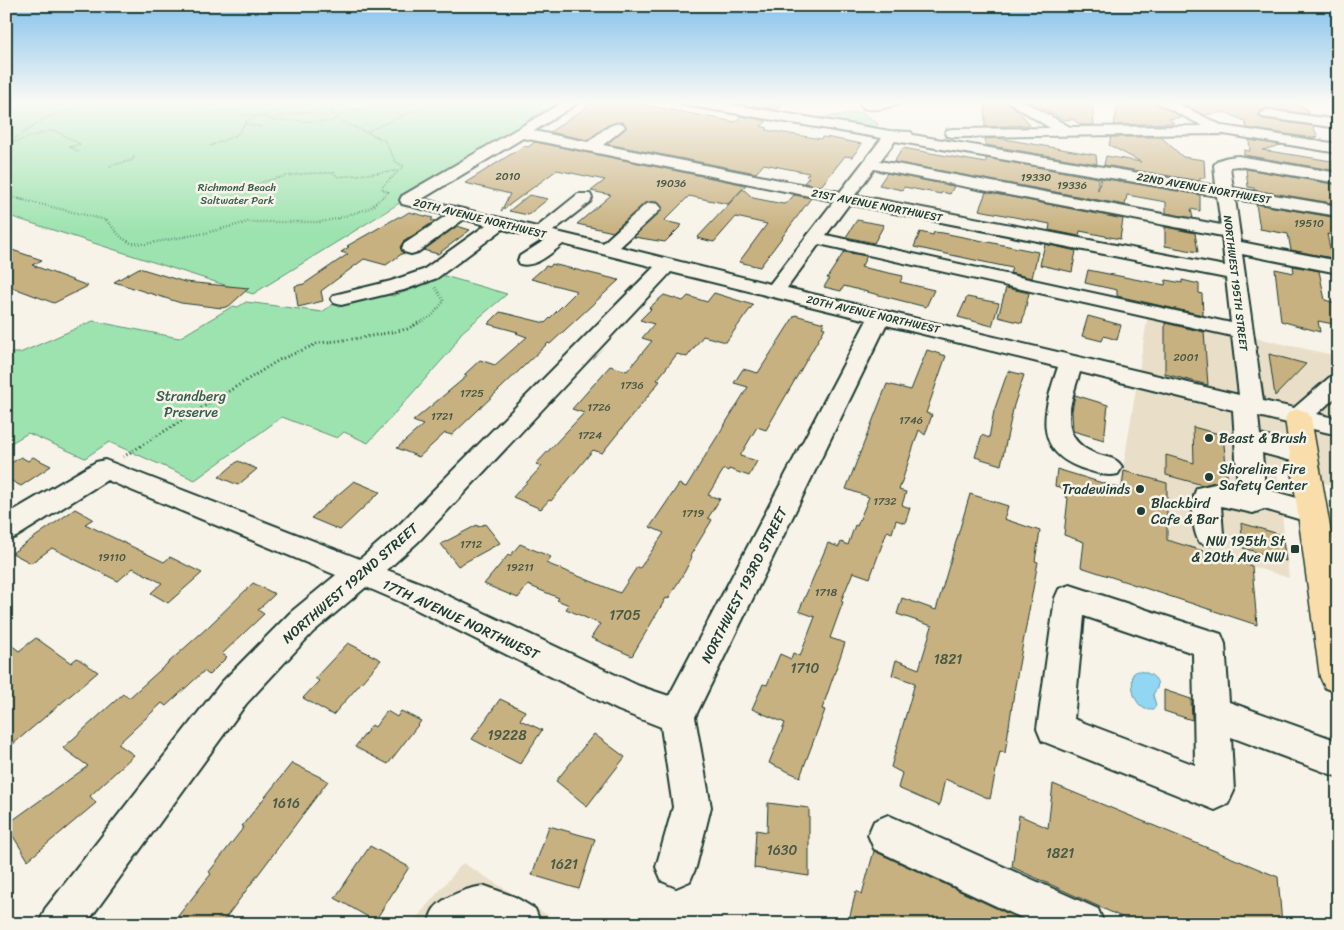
<svg xmlns="http://www.w3.org/2000/svg" width="1344" height="930" font-family="Sriracha,sans-serif">
<rect width="100%" height="100%" fill="#f7f3e8"/>
<filter id="ink" filterUnits="userSpaceOnUse"><feTurbulence type="fractalNoise" baseFrequency=".02" numOctaves="2"/><feDisplacementMap in="SourceGraphic" scale="10" xChannelSelector="R" yChannelSelector="G"/><feConvolveMatrix kernelMatrix="1 2 1 2 8 2 1 2 1" color-interpolation-filters="sRGB"/></filter>
<g filter="url(#ink)">
<path fill="#e9dfc9" d="M1148 314 1333 355 1338 360V487L1277 469 1289 578 1114 524Z
M463 863 562 924H411Z"/>
<path fill="#9de3af" stroke="#5e9072" d="M6 101H564L253 294 6 215Z
M862 112 878 124 876 127 819 118Z
M441 275 507 294 461 333 451 350 368 443 344 432 337 438 282 417 195 480 109 442 85 458 28 433 6 446V353H20L93 321 179 338 233 306 238 307 246 302 322 312 359 286 393 296 430 283Z"/>
<path fill="#91d6f3" stroke="#6399a7" d="M1137 671C1145 671 1161 677 1157 688 1156 690 1154 692 1153 695L1156 705 1154 709H1145C1133 702 1131 687 1133 674Z"/>
<path fill="#c8b180" stroke="#1f3d34" d="M595 101H623L735 122 741 116 767 121 761 126 768 128 766 130 821 139 822 137 831 138 862 144 852 157 845 156 821 186 804 183 809 177 806 176 809 173 764 164 756 173 607 144 626 128 623 122 608 125 588 140 550 132Z
M757 101H767L783 104 777 110 752 106Z
M985 101H1005L1018 110 1030 125 985 127Z
M1030 101H1092L1094 125H1081L1072 119 1064 120Z
M1134 101H1152L1182 117 1169 119 1174 123 1114 125 1118 106 1123 107 1124 105 1133 106Z
M1177 101H1289L1306 108 1309 114 1267 108 1259 112 1258 115 1262 119 1313 126 1318 137 1312 138 1247 128 1245 121 1225 112 1204 115Z
M1111 137H1161L1183 157 1204 160 1205 178H1200V181L1104 165 1106 156 1141 162 1109 145Z
M998 138 1096 155 1097 164 986 145 985 139Z
M1249 140 1281 145 1262 150 1338 162V171L1244 155V150L1250 151Z
M535 142 746 185 728 204 689 196 664 221 682 225 665 242 634 237 662 209 658 202 645 203 613 232 577 224 611 195 591 191 605 180 557 170 501 211 510 194 465 183 524 146 528 147Z
M903 148 986 163V158L1098 178V190L1101 178 1200 195V211L1191 209 1193 218 1166 213V202L1127 195 1125 205 894 162Z
M1246 169 1338 185V204L1254 190V188L1248 187Z
M887 173 954 186 950 194 942 192 941 194 904 187 902 190 879 185Z
M743 189 753 198 783 204 787 203 794 195 811 198 760 267 739 262 767 224 736 217 714 242 697 238Z
M986 192 1123 219 1120 239 1080 231 1079 236 1049 230 1050 224 979 210Z
M529 195 548 199 528 215 509 211Z
M1256 204 1338 218V236L1327 234 1332 258 1291 250 1288 234 1260 229Z
M409 212 433 218 431 220 435 221 403 242 400 247 403 253 386 265 364 259 321 291 323 301 298 307 295 286 304 284 348 254 341 252 349 247 347 246 398 217H401Z
M857 220 884 225 874 243 846 237Z
M457 226 470 230 438 254 423 250Z
M1165 227 1195 233 1198 252 1165 246Z
M920 232 933 235 934 232 943 233 1038 252 1032 278 1010 273 1012 268 914 247Z
M1045 244 1076 251 1072 272 1040 265Z
M6 248 42 260 32 265 88 286 54 303 6 285Z
M844 252 867 256 861 267 903 276 900 282 934 290 926 307 844 286 841 291 824 287 829 279 827 278Z
M552 264 619 280 550 344 548 343 452 435 445 433 419 457 397 448 423 425 413 421 467 376 464 375 480 360 495 365 527 337 516 333 518 332 488 324 500 312 545 323 577 291 531 279 546 266 550 267Z
M1293 266 1319 271 1325 300 1338 304V325L1318 321 1320 332 1281 321 1275 269 1294 273Z
M139 268 185 282 249 288 229 306 222 308 181 303 114 282Z
M1088 270 1165 285 1166 280 1182 283V280L1199 284V293L1202 294 1203 315 1117 296V290L1085 283Z
M1006 288 1029 293 1022 323 998 317Z
M714 293 753 305 726 342 703 336 687 357 677 354 657 380 660 381 602 453 593 450 551 501 549 500 541 509 513 497 542 466 536 464 584 413 572 409 610 366 627 371 652 341 642 338 654 324 640 320 651 309 649 308 664 295 683 301 688 296 707 302Z
M967 297 999 303 992 326 958 317Z
M795 315 824 323 822 327 825 328 766 430 757 427 740 456 757 461 749 476 729 469 728 471 724 469 708 495 720 499 708 518 712 520 690 556 692 557 685 571 668 599 666 598 632 656 591 638 600 624 566 609 569 605 557 600 559 598 528 585 518 598 484 584 509 554 510 556 520 544 551 557 546 563 620 593 637 567 640 568 664 533 650 527 679 484 686 487 748 387 734 383 743 369 758 373Z
M1088 316 1121 325 1117 340 1104 336 1102 341 1082 336Z
M1165 323 1204 332 1208 385 1165 374Z
M927 350 946 356 926 413 932 415 925 435 919 430 899 490 906 492 902 505 910 508 905 523 896 520 892 533 887 531 870 578 853 572 841 601 843 602 830 638 845 643 822 709 825 710 800 777 769 763 785 723 752 709 763 684 767 685 780 654 791 659 793 653 800 656 815 617 799 611 828 543 839 547 841 542 848 545 855 525 857 526 869 497 846 489 887 384 911 390Z
M1269 354 1306 364 1275 396Z
M1008 371 1024 375 1014 405 1001 465 975 457 982 435 989 438 994 411Z
M1075 395 1108 405 1104 440 1073 431 1072 411Z
M1193 427 1223 435 1228 485 1215 482 1203 485 1166 475V455L1194 463Z
M21 457 28 461 33 457 51 466 21 486 6 478V466Z
M238 461 257 469 238 485 219 477Z
M1057 469 1122 489 1124 471 1167 483V540L1252 566 1257 625 1081 567 1084 542 1064 535 1068 498 1065 497 1066 489 1055 486Z
M354 481 380 492 340 530 311 518Z
M970 494 1008 506 1004 519 1040 531 1035 561 1038 562 1015 686 1005 753 1000 751 990 799 945 779 939 806 898 788 902 773 891 767 915 683 892 675 896 660 919 669 932 626 897 614 902 598 936 610Z
M75 509 93 519 85 524 164 562 170 557 202 573 168 603 151 593 162 583 133 568 118 581 52 548 31 563 12 553Z
M1241 523 1282 535 1286 561 1243 548Z
M485 524 500 543 458 566 441 544 477 525 478 527Z
M253 583 275 594 258 610 264 614 222 654 227 657 209 675 204 671 166 706 162 703 118 744 134 755 90 796 96 803 28 860 6 825 88 766 63 748 123 694 129 698 208 627Z
M36 638 71 663 77 658 98 672 6 750V641L19 651Z
M348 643 381 660 333 715 303 698 319 681 315 678Z
M1164 690 1191 699 1192 720 1164 711Z
M500 699 525 711 520 720 542 730 520 764 472 739Z
M387 711 397 717 401 711 421 721 388 764 355 747 372 725 375 727Z
M594 734 625 757 587 806 556 781Z
M292 763 328 781 221 924H192L178 916 211 874 209 872 244 827 242 826Z
M1053 784 1278 877 1282 924H1137L1012 867 1019 815 1048 828Z
M768 803 809 808V876L754 868 756 830 767 832Z
M549 826 595 839 579 889 532 875Z
M370 846 409 867 375 921 335 898Z
M874 851 1030 924H848L856 891 862 894Z"/>
<g fill="none" stroke-linecap="round" stroke-linejoin="round">
<defs>
<path id="minor" d="M565 101H581L534 131 588 142C598 135 611 121 623 124L625 127 603 145 840 192 882 138 685 105 679 101H711L890 131 911 132 913 135 1216 186 1214 165C1220 157 1229 157 1238 156L1338 173V183L1238 166 1230 167 1233 188 1338 206V216L1235 199 1241 242 1338 261V273L1242 254 1263 401 1294 408 1330 377 1338 375V395L1317 414 1338 419V435L1258 416 1260 435 1312 449 1316 455 1312 461 1303 464 1262 453 1265 489 1322 505 1326 512 1322 519 1312 523 1264 509 1253 513 1221 506 1223 534 1219 542 1209 545 1199 542C1192 529 1190 501 1197 488L1215 484 1238 489 1233 410 1080 372C1069 407 1056 440 1099 455 1109 458 1117 458 1122 467L1118 474C1105 477 1094 472 1081 468 1030 450 1045 406 1058 367L886 325 695 717 711 807 696 867 690 881 676 887 662 881 656 867 673 807 661 727 618 710 401 602 366 587 313 632 246 704 86 924H39L45 909 222 682 291 612 336 575 107 480 16 537 6 540V515L96 462 105 460 360 559 399 525 654 267 563 244C551 253 536 268 520 264L518 260 520 256 545 240 503 229 437 278 404 290 341 305 334 303 331 299 334 295 391 281 423 270 486 225 464 219 418 252 411 254 404 252 402 248 404 244 447 215 402 204 400 200 402 196ZM523 138 834 201 770 284 620 247 658 212 661 208 658 204 652 203 646 204 603 243 553 231 590 202 592 198 590 194H578L537 227 422 199ZM895 141 1217 196 1221 225 880 161ZM874 169 1222 236 1225 266 855 195ZM849 204 1226 278 1231 323 826 235ZM819 244 1232 336 1239 395 787 288ZM671 272 867 320 669 696 639 686 423 584 387 570 419 541Z
M858 101H903C897 107 876 110 867 109 863 108 860 105 858 101Z
M1007 101H1023L1070 127 1203 126 1154 101H1172L1223 126 1338 144V153L1224 134 952 137 947 136 945 133 947 130 952 129 1050 128Z
M1267 110 1338 120V128L1262 117 1260 114Z
M1070 585 1221 634 1225 644 1229 702 1338 741V777L1231 737 1234 791 1228 804 1215 810 1042 741 1037 729 1055 598 1059 589ZM1084 616 1193 653 1195 765 1074 719Z
M888 815 1098 909 1104 924H1035L874 849 868 835 874 821Z
M485 886 515 897 535 909 541 924H428C430 919 431 913 434 909 444 896 470 887 485 886Z"/>
<path id="major" d="M1298 409 1307 412 1311 418 1338 573V693L1325 688 1320 677 1285 418 1289 412Z"/>
</defs>
<use href="#minor" stroke="#1f3d34" stroke-width="4"/>
<use href="#major" stroke="#1f3d34" stroke-width="3"/>
<path stroke="#1f3d34" stroke-width="2" stroke-dasharray="0.5 2" stroke-linecap="butt" d="M298 101 287 108 262 116 270 120 331 122 344 112 353 109 377 108 406 101
M214 112 235 109 243 115 262 116
M270 118 334 107 332 114 339 116
M336 119 384 140 396 162 404 166 383 186 382 189 388 192 379 200
M246 124 265 128
M368 131 424 106 431 101
M7 144 44 119 89 101
M6 145 48 131H56L80 144 70 147 79 152
M210 146 237 135 246 122 256 116
M110 166 133 160 134 156
M237 193C267 177 300 172 334 173L338 177 398 171
M6 196 24 200"/>
<path stroke="#1f3d34" stroke-width="2.5" stroke-dasharray="0.5 2.5" stroke-linecap="butt" d="M19 199 106 220 122 238 131 243 145 244 205 233 248 222H320L336 219 370 208 380 199
M415 325 432 316 444 301 435 287"/>
<path stroke="#1f3d34" stroke-width="3" stroke-dasharray="1 3" stroke-linecap="butt" d="M123 457 279 360 319 343 361 338 407 329 418 323"/>
<use href="#minor" fill="#f7f3e8" fill-rule="evenodd"/>
<use href="#major" fill="#f9deab" fill-rule="evenodd"/>
</g>
</g>
<linearGradient id="sky" x2="0" y2="1"><stop stop-color="#85c2ec"/><stop offset="0.44" stop-color="#fbfaf5"/><stop offset="1" stop-color="#fbfaf5" stop-opacity="0"/></linearGradient>
<rect width="1344" height="232" fill="url(#sky)"/>
<g fill="#1f3d34" stroke="#f7f3e8" stroke-width="2">
<circle cx="1209" cy="438" r="5"/>
<circle cx="1209" cy="477" r="5"/>
<circle cx="1140" cy="489" r="5"/>
<circle cx="1141" cy="511" r="5"/>
<rect x="1290" y="544" width="10" height="10" rx="2.5"/>
</g>
<g text-anchor="middle" stroke-width="5" stroke-linejoin="round" paint-order="stroke">
<g font-size="11" fill="#495a47">
<text x="508" y="180">2010</text>
<text x="1036" y="181">19330</text>
<text x="671" y="187">19036</text>
<text x="1072" y="189">19336</text>
<text x="1309" y="227">19510</text>
<text x="1186" y="361">2001</text>
<text x="632" y="389">1736</text>
<text x="472" y="397">1725</text>
<text x="599" y="411">1726</text>
<text x="442" y="420">1721</text>
<text x="911" y="424">1746</text>
<text x="590" y="439">1724</text>
<text x="885" y="505">1732</text>
<text x="693" y="517">1719</text>
<text x="471" y="548">1712</text>
<text x="112" y="561">19110</text>
<text x="520" y="571">19211</text>
<text x="826" y="596">1718</text>
</g>
<g font-size="11" fill="#385e4d" stroke="#f7f3e8">
<text x="237" y="191">Richmond Beach<tspan x="237" dy="13">Saltwater Park</tspan></text>
</g>
<g font-size="11" fill="#1f3d34" stroke="#f7f3e8">
<text transform="translate(1204 188) rotate(10)" y="4">22ND AVENUE NORTHWEST</text>
<text transform="translate(877 205) rotate(11)" y="4">21ST AVENUE NORTHWEST</text>
<text transform="translate(480 218) rotate(14)" y="4">20TH AVENUE NORTHWEST</text>
<text transform="translate(1236 283) rotate(83)" y="4">NORTHWEST 195TH STREET</text>
<text transform="translate(873 314) rotate(13)" y="4">20TH AVENUE NORTHWEST</text>
</g>
<g font-size="14" fill="#385e4d" stroke="#f7f3e8">
<text x="191" y="401">Strandberg<tspan x="191" dy="16">Preserve</tspan></text>
</g>
<g font-size="14" fill="#1f3d34" stroke="#f7f3e8" text-anchor="start">
<text x="1219" y="443">Beast &amp; Brush</text>
<text x="1219" y="474">Shoreline Fire<tspan x="1219" dy="16">Safety Center</tspan></text>
<text x="1130" y="494" text-anchor="end">Tradewinds</text>
<text x="1151" y="508">Blackbird<tspan x="1151" dy="16">Cafe &amp; Bar</tspan></text>
<text x="1285" y="546" text-anchor="end">NW 195th St<tspan x="1285" dy="16">&amp; 20th Ave NW</tspan></text>
</g>
<g font-size="14" fill="#1f3d34" stroke="#f7f3e8">
<text transform="translate(350 583) rotate(-41)" y="5">NORTHWEST 192ND STREET</text>
<text transform="translate(744 585) rotate(-63)" y="5">NORTHWEST 193RD STREET</text>
<text transform="translate(461 619) rotate(25)" y="5">17TH AVENUE NORTHWEST</text>
</g>
<g font-size="14" fill="#495a47">
<text x="625" y="620">1705</text>
<text x="948" y="664">1821</text>
<text x="805" y="673">1710</text>
<text x="507" y="740">19228</text>
<text x="286" y="808">1616</text>
<text x="782" y="855">1630</text>
<text x="1060" y="858">1821</text>
<text x="564" y="869">1621</text>
</g>
</g>
<rect width="1344" height="930" fill="none" stroke="#f7f3e8" stroke-width="25"/>
<rect x="12" y="12" width="1319" height="905" fill="none" stroke="#1f3d34" stroke-width="2" filter="url(#ink)"/>
</svg>
